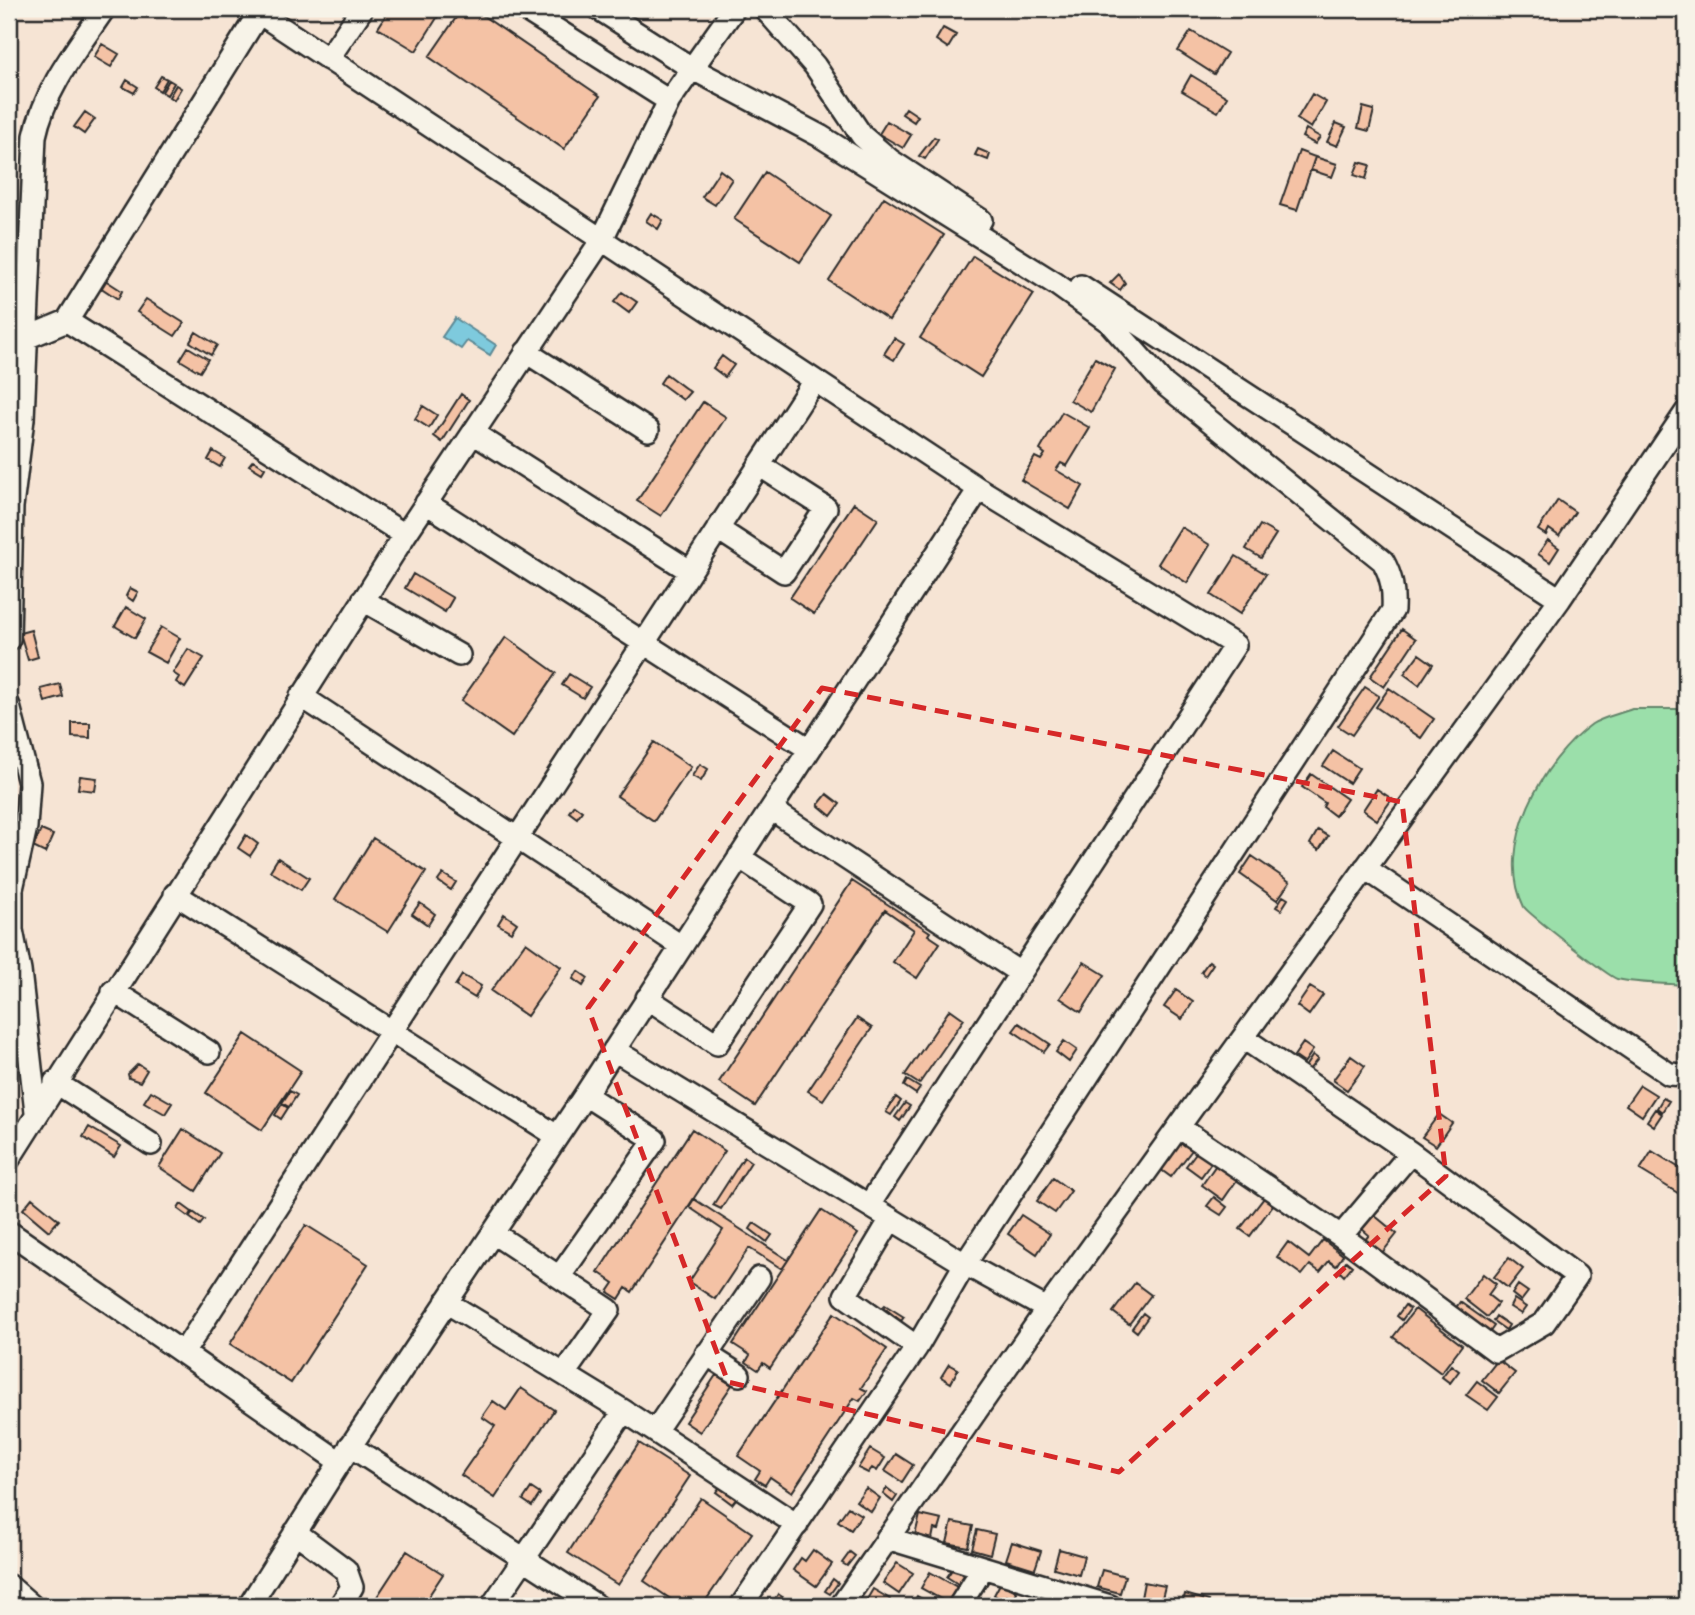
<svg xmlns="http://www.w3.org/2000/svg" width="1695" height="1615" font-family="Kalam,sans-serif">
<rect width="100%" height="100%" fill="#f6e4d4"/>
<filter id="ink" filterUnits="userSpaceOnUse"><feTurbulence type="fractalNoise" baseFrequency=".0143" numOctaves="2"/><feDisplacementMap in="SourceGraphic" scale="14" xChannelSelector="R" yChannelSelector="G"/><feConvolveMatrix kernelMatrix="1 2 1 2 8 2 1 2 1" color-interpolation-filters="sRGB"/></filter>
<g filter="url(#ink)">
<path fill="#9bdfaa" stroke="#63856a" stroke-width="2" d="M1632 709H1686V985C1664 983 1638 984 1617 979 1609 977 1528 913 1524 907 1494 847 1543 759 1592 724 1603 717 1619 714 1632 709Z"/>
<path fill="#7ecadd" stroke="#5d8a96" stroke-width="2" d="M455 318 496 345 490 355 467 341 461 349 442 337Z"/>
<path fill="#f4c2a5" stroke="#2b2b2b" stroke-width="2" d="M390 9H440L442 10 416 51 378 28Z
M462 9H473L600 96 564 149 429 57Z
M943 28 956 35 948 48 936 40Z
M1191 31 1227 53 1214 74 1178 51Z
M102 44 119 54 111 67 94 57Z
M1191 75 1227 97 1218 112 1182 91Z
M161 76 167 79 160 91 154 87Z
M127 80 138 87 134 93 123 87Z
M169 80 174 83 167 95 162 92Z
M176 85 181 88 174 100 169 97Z
M1312 94 1326 102 1311 128 1297 119Z
M1363 107 1374 110 1369 131 1358 128Z
M906 108 918 116 914 122 902 114Z
M85 112 95 119 84 134 74 127Z
M887 121 911 135 903 148 879 134Z
M1336 123 1346 127 1337 146 1327 142Z
M1306 129 1320 137 1315 144 1302 137Z
M934 137 938 139 925 159 919 156Z
M978 149 990 154 988 160 975 155Z
M1299 151 1315 157 1297 210 1280 205Z
M1315 157 1337 164 1332 177 1311 170Z
M1359 162 1370 165 1366 179 1354 175Z
M720 170 732 179 715 205 702 197Z
M765 172 831 216 800 262 734 219Z
M884 197 944 235 889 320 829 281Z
M651 213 663 220 658 229 646 221Z
M973 256 1034 294 981 377 920 338Z
M1119 274 1125 283 1120 290 1110 283Z
M102 278 122 291 118 299 97 285Z
M622 292 637 302 629 313 614 302Z
M146 299 184 323 175 336 137 312Z
M196 332 217 345 211 355 190 342Z
M894 338 904 344 894 360 884 354Z
M188 347 208 359 200 372 180 360Z
M722 356 734 365 725 377 713 368Z
M1095 358 1115 369 1091 412 1070 400Z
M666 374 690 392 683 400 660 383Z
M461 394 469 400 442 442 434 436Z
M703 402 726 417 661 516 637 501Z
M423 406 437 415 429 428 415 419Z
M1062 412 1090 428 1067 466 1061 463 1056 470 1083 486 1070 509 1021 480 1035 457 1041 460 1045 454 1040 450Z
M213 451 225 458 220 467 208 460Z
M253 460 265 468 262 473 249 465Z
M1558 500 1575 512 1559 536 1549 529 1546 535 1538 530Z
M854 503 878 519 814 614 790 598Z
M1260 525 1276 534 1261 558 1246 549Z
M1181 527 1210 545 1187 583 1158 564Z
M1548 540 1559 548 1550 562 1538 554Z
M1236 556 1266 574 1240 614 1211 595Z
M413 574 453 598 445 612 405 588Z
M130 588 138 592 133 601 126 596Z
M126 607 146 619 135 638 115 626Z
M161 627 180 638 166 663 146 652Z
M1402 629 1416 639 1384 687 1370 677Z
M31 630 38 657 28 660 20 633Z
M506 637 556 673 512 737 461 701Z
M188 649 204 658 185 688 176 682 179 677 173 673Z
M1419 654 1433 664 1419 685 1404 674Z
M569 674 590 687 583 698 562 685Z
M60 684 63 697 45 702 41 689Z
M1365 687 1379 696 1352 735 1338 726Z
M1389 688 1434 719 1421 738 1376 707Z
M72 723H90V738L72 737Z
M654 742 691 767 654 821 617 796Z
M1333 751 1359 768 1349 783 1323 766Z
M700 764 708 769 701 781 692 776Z
M1311 774 1347 799 1335 816 1323 807 1325 803 1302 787Z
M80 776 97 778 95 791 78 789Z
M1377 789 1392 799 1377 820 1363 810Z
M827 794 840 804 831 816 818 805Z
M574 805 582 811 577 818 569 812Z
M41 830 53 835 45 853 33 847Z
M1318 830 1328 836 1319 850 1310 844Z
M246 835 258 844 250 856 238 848Z
M373 838 426 872 388 932 335 899Z
M1252 856 1290 882 1277 900 1240 874Z
M278 858 309 878 301 890 270 871Z
M443 874 456 882 451 890 438 881Z
M852 881 930 932 928 935 940 943 917 978 893 962 914 930 885 910 755 1106 719 1082Z
M1283 896 1288 899 1281 910 1276 907Z
M420 903 435 914 428 925 412 914Z
M504 914 517 923 511 932 498 924Z
M526 942 561 967 527 1016 491 991Z
M1209 961 1213 964 1205 976 1201 972Z
M1084 962 1105 975 1081 1012 1060 998Z
M578 971 588 978 583 986 573 979Z
M462 975 481 986 475 998 455 986Z
M1310 987 1323 995 1309 1015 1297 1006Z
M1176 990 1193 1002 1182 1019 1164 1007Z
M950 1009 964 1019 919 1084 905 1075Z
M857 1018 872 1028 823 1100 808 1091Z
M1019 1023 1050 1044 1044 1052 1013 1031Z
M245 1034 301 1071 262 1130 206 1093Z
M1064 1041 1077 1050 1069 1062 1056 1052Z
M1303 1043 1313 1050 1304 1063 1294 1056Z
M1313 1055 1318 1059 1309 1070 1305 1067Z
M1351 1056 1365 1066 1347 1090 1333 1080Z
M138 1064 147 1070 140 1082 129 1078 128 1074Z
M907 1080 920 1088 916 1094 904 1086Z
M1640 1085 1656 1095 1642 1116 1626 1105Z
M151 1091 172 1103 165 1114 144 1102Z
M290 1091 297 1095 289 1107 282 1103Z
M896 1097 901 1101 891 1115 886 1112Z
M1663 1098 1669 1101 1662 1112 1657 1108Z
M905 1103 910 1106 900 1121 895 1117Z
M282 1104 288 1108 281 1119 275 1115Z
M1655 1109 1662 1114 1654 1126 1647 1121Z
M1439 1114 1452 1123 1436 1146 1422 1137Z
M89 1127 121 1146 114 1157 83 1137Z
M183 1129 220 1153 196 1191 159 1167Z
M692 1129 725 1151 632 1292 626 1288 619 1299 608 1292 614 1283 598 1272Z
M1181 1141 1192 1150 1171 1177 1160 1169Z
M1198 1150 1213 1160 1201 1177 1186 1166Z
M1652 1151 1686 1172V1198L1640 1170Z
M744 1157 751 1162 721 1209 713 1205Z
M1218 1162 1239 1177 1223 1200 1202 1185Z
M1053 1178 1071 1191 1055 1213 1037 1201Z
M1214 1197 1227 1207 1221 1215 1207 1206Z
M32 1198 59 1220 49 1231 23 1209Z
M1264 1198 1273 1205 1250 1236 1240 1229Z
M694 1199 788 1260 782 1269 749 1248 715 1299 689 1282 723 1230 689 1207Z
M181 1204 192 1212 189 1217 178 1209Z
M821 1210 858 1234 770 1368 763 1363 758 1370 746 1362 750 1355 733 1344Z
M193 1212 204 1220 200 1225 189 1217Z
M1021 1215 1050 1234 1037 1254 1008 1234Z
M1374 1215 1397 1234 1381 1254 1364 1241 1369 1235 1362 1229Z
M754 1223 772 1235 767 1242 750 1229Z
M306 1225 368 1264 291 1383 230 1344Z
M1323 1240 1343 1255 1336 1266 1329 1261 1320 1272 1310 1265 1302 1275 1277 1257 1288 1242 1309 1258Z
M1509 1258 1523 1269 1508 1288 1494 1277Z
M1346 1261 1352 1266 1344 1276 1339 1271Z
M1483 1274 1496 1284 1488 1295 1498 1303 1487 1317 1464 1299Z
M1135 1283 1151 1295 1129 1324 1113 1312Z
M1518 1285 1528 1292 1521 1301 1512 1294Z
M1514 1299 1526 1307 1521 1314 1510 1307Z
M1460 1302 1494 1326 1487 1336 1453 1312Z
M885 1305 904 1317 901 1321 883 1307Z
M1405 1305 1410 1309 1402 1320 1397 1316Z
M1415 1309 1462 1345 1441 1373 1393 1337Z
M834 1313 887 1349 861 1388 867 1391 860 1401 854 1398 792 1492 770 1477 765 1485 755 1479 760 1471 738 1456Z
M1143 1313 1148 1317 1137 1332 1132 1328Z
M1496 1316 1509 1325 1506 1330 1493 1321Z
M1498 1360 1515 1373 1499 1393 1482 1380Z
M949 1364 958 1369 951 1383 941 1377Z
M1451 1365 1459 1371 1450 1383 1442 1377Z
M716 1375 732 1385 700 1432 685 1422Z
M1477 1381 1498 1397 1488 1410 1466 1395Z
M521 1388 554 1410 495 1498 461 1475 495 1426 482 1417 493 1401 506 1410Z
M639 1443 690 1476 618 1585 568 1553Z
M870 1449 885 1458 877 1471 872 1468 868 1473 858 1468Z
M896 1454 913 1465 902 1482 885 1471Z
M720 1487 736 1499 732 1504 716 1492Z
M531 1488 540 1494 532 1506 523 1500Z
M866 1488 880 1498 871 1512 856 1501Z
M887 1488 897 1496 893 1502 883 1494Z
M701 1498 752 1533 702 1606H681L644 1581Z
M848 1507 861 1515 851 1530 838 1521Z
M920 1515 942 1520 939 1530 934 1529 932 1539 915 1535Z
M952 1522 973 1526 968 1547 947 1543Z
M977 1530 995 1534 990 1554 972 1549Z
M1012 1542 1041 1551 1035 1569 1006 1560Z
M1059 1549 1084 1556 1079 1575 1054 1568Z
M813 1550 832 1564 816 1586 793 1570 801 1558 805 1561Z
M407 1551 443 1574 422 1606H371Z
M850 1552 855 1556 847 1566 842 1563Z
M897 1563 913 1573 899 1594 883 1583Z
M953 1568 964 1575 958 1584 947 1577Z
M1102 1570 1125 1576 1120 1593 1097 1587Z
M930 1572 957 1587 948 1603 921 1588Z
M833 1579 838 1583 830 1594 825 1591Z
M1001 1582 1017 1592 1013 1600 1007 1596 1004 1601 994 1595Z
M1144 1582 1165 1586 1161 1602 1141 1598Z
M873 1589 890 1599 886 1606H863Z
M778 1594 794 1605 793 1606H771Z
M1185 1594 1209 1601 1207 1606H1182Z
M917 1596 935 1606H911Z
M1032 1598 1045 1606H1026Z"/>
<g fill="none" stroke-linecap="round" stroke-linejoin="round">
<defs>
<path id="minor" d="M524 9 669 101
M599 9 693 69 820 136 1056 284 1109 322 1164 384 1383 561C1392 577 1394 591 1393 610L965 1264 917 1347 741 1606
M765 9 815 66 862 136 890 160 981 220
M328 59 362 9
M1081 286 1560 599
M26 338 67 321
M526 352 648 430
M473 433 690 571
M426 503 809 749
M718 529 784 572 826 508 759 465
M405 535 67 321 259 13 979 489 1235 645 869 1205
M363 600 459 655
M9 639 12 507 23 419 35 136C45 88 77 49 104 9
M301 696 681 946
M9 706 29 783 26 827 12 889V930L20 971 36 1112
M771 809 1020 973
M1365 868 1669 1074 1686 1075
M175 894 557 1136
M113 991 209 1052
M647 998 717 1044 810 904 739 857
M614 1050 965 1264 1047 1309
M55 1082 151 1144
M1180 1128 1341 1236 1496 1351 1544 1323 1577 1276 1411 1153 1245 1039
M9 1159 405 535 601 241 669 101 734 9
M891 1219 845 1296 917 1347
M9 1232 340 1462
M493 1233 609 1310 564 1374
M1341 1236 1411 1153
M560 1276 655 1140 585 1095
M446 1302 624 1411 797 1525
M183 1353 814 381
M706 1354 739 1375
M655 1431 759 1278
M350 1446 597 1606
M295 1532 346 1570 352 1587 340 1606
M887 1538 1110 1606
M9 1586 32 1606
M249 1606 340 1462 585 1095 979 489
M492 1606 624 1411
M841 1606 1047 1309 1560 599 1686 412
M959 1606 983 1568"/>
</defs>
<use href="#minor" stroke="#2b2b2b" stroke-width="26"/>
<use href="#minor" stroke="#f7f3e8" stroke-width="21"/>
</g>
</g>
<path fill="none" stroke="#d62828" stroke-width="5" stroke-dasharray="14 9" stroke-linejoin="round" d="M822 688 1402 802 1446 1176 1119 1472 728 1382 588 1008Z"/>
<rect width="1695" height="1615" fill="none" stroke="#f7f3e8" stroke-width="35"/>
<rect x="18" y="18" width="1660" height="1580" fill="none" stroke="#2b2b2b" stroke-width="2.5" filter="url(#ink)"/>
</svg>
